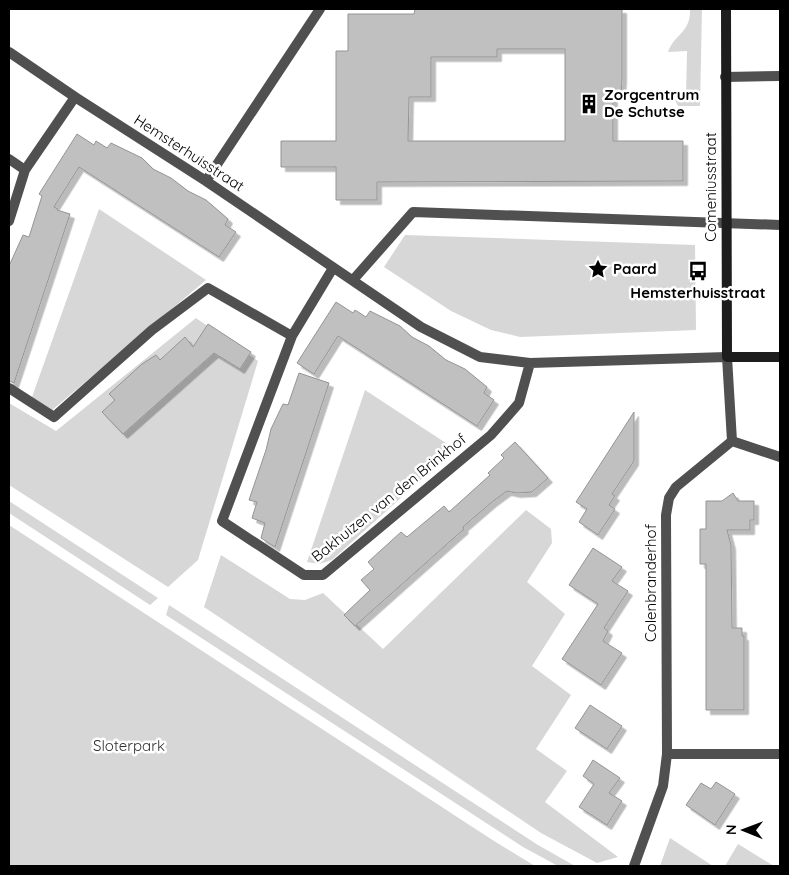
<svg xmlns="http://www.w3.org/2000/svg" width="789" height="875" font-family="Quicksand,sans-serif">
<defs>
<filter id="shadow"><feDropShadow dx="4.5" dy="4.5" stdDeviation="0" flood-color="#0004"/></filter>
</defs>
<rect width="100%" height="100%" fill="#fff"/>
<path fill="#d7d7d7" d="M690 9H702L700 106H678L675 100 686 97 687 51 668 52C674 34 691 33 690 9Z
M99 209 206 280 51 411 32 397Z
M405 235 695 245 696 330 520 337 491 330 451 311 384 267Z
M196 318 258 361 198 560 168 587 9 485V403L56 431Z
M365 390 455 449 332 560 319 564 307 562Z
M9 501 158 598 150 605 9 513Z
M526 510 551 529 552 543 527 582 565 614 532 666 571 695 536 749 567 771 545 802 618 857 597 863 541 833 204 607 221 555 290 599 305 600 323 593 383 649Z
M9 525 494 841 535 866H9Z
M169 605 538 845 575 866H558L523 847 166 615Z
M670 838 713 866H660Z
M738 844 774 866H725Z"/>
<path fill="#c0c0c0" stroke="#949494" fill-rule="evenodd" filter="url(#shadow)" d="M415 9H622V79L621 93H613V141H683V181L377 182V200H336V167H281V141H336V51H348V14H414ZM497 49H565V141H408L409 97H431V57H497Z
M77 134 94 145 96 141 107 148 111 143 142 158 153 169 171 178 188 191 206 200 228 219 225 225 236 232 219 257 79 167 54 207 58 209 57 210 70 214 14 383 9 381V266L23 235 29 237 42 196 39 194Z
M336 302 353 313 355 310 366 317 370 311 400 326 412 337 429 346 446 360 465 369 487 387 484 393 494 400 477 426 338 336 314 374 297 363Z
M208 324 251 352 240 369 214 353 123 434 102 412 115 400 109 394 142 364 156 355 160 360 185 337 193 347Z
M299 373 329 383 275 547 261 538 265 523 252 518 257 502 249 500 266 450 271 429 283 404 288 405Z
M634 412V461L612 494 615 496 609 505 615 509 598 535 579 522 587 509 576 502Z
M515 442 548 478 532 492 516 493 507 491 492 502 463 527 464 529 355 626 344 615 370 590 361 580 374 569 368 562 401 532 407 537 444 506 449 512 490 475 488 473 504 458 501 455Z
M733 493 738 501H754V520H750V530H727L731 545 732 628H742V636H744V710H706V564H700V529H706V501H722Z
M593 548 622 567 612 581 628 591 604 628 608 631 603 641 622 653 601 685 562 659 598 604 569 585Z
M590 705 622 726 607 749 575 728Z
M593 760 620 778 609 793 622 801 607 825 579 807 594 784 583 776Z
M716 782 735 794 715 825 686 805 701 783 711 789Z"/>
<g fill="none" stroke-linecap="round" stroke-linejoin="round">
<path stroke="#505050" stroke-width="10" d="M9 52 75 97 206 181 421 327 480 357 530 363 727 357 732 441
M725 77 780 76
M9 159 25 170
M206 181 320 9
M9 221 25 170 75 97
M333 268 292 336 222 521 304 575H323L491 435 519 403 530 363
M353 280 413 212 780 225
M9 388 54 417 152 330 208 288 292 336
M732 441 780 457
M667 754H780
M634 866 663 786 667 754 666 515 669 498 676 487 732 441"/>
<path stroke="#1d1d1d" stroke-width="10" d="M726 9 727 357H780"/>
</g>
<defs>
<symbol id="building-bare" viewBox="-9 -9 18 18"><path d="M-4-6H4V6H1V3H-1V6H-4ZM-2.5-4.3h1.7v1.8h-1.7ZM.8-4.3h1.7v1.8H.8ZM-2.5-1h1.7V.8h-1.7ZM.8-1h1.7V.8H.8Z" fill="#000" stroke="#fff" stroke-width="2.5" paint-order="stroke"/></symbol>
<symbol id="sight-bare" viewBox="-9 -9 18 18"><path d="M0-6L1.8-2.2L6-1.7L2.9 1.2L3.7 5.4L0 3.3L-3.7 5.4L-2.9 1.2L-6-1.7L-1.8-2.2Z" fill="#000" stroke="#fff" stroke-width="2.5" paint-order="stroke"/></symbol>
<symbol id="bus-bare" viewBox="-9 -9 18 18"><path d="M-5-6H5V4H4V6H2V4H-2V6H-4V4H-5ZM-3.5-4V0h7V-4ZM-3.5 1.2v1.5H-2V1.2ZM2 1.2v1.5H3.5V1.2Z" fill="#000" stroke="#fff" stroke-width="2.5" paint-order="stroke"/></symbol>
</defs>
<g fill-rule="evenodd">
<use href="#building-bare" x="575" y="90" width="28" height="28"/>
<use href="#sight-bare" x="584" y="255" width="28" height="28"/>
<use href="#bus-bare" x="684" y="257" width="28" height="28"/>
</g>
<g text-anchor="middle" stroke-width="5" stroke-linejoin="round" paint-order="stroke">
<g font-size="15" font-weight="bold" fill="#000" stroke="#fff" text-anchor="start">
<text x="604" y="100">Zorgcentrum<tspan x="604" dy="17">De Schutse</tspan></text>
<text x="613" y="274">Paard</text>
<text x="698" y="298" text-anchor="middle">Hemsterhuisstraat</text>
</g>
<g font-size="15" fill="#000" stroke="#fff">
<text transform="translate(189 153) rotate(33)" y="5">Hemsterhuisstraat</text>
<text transform="translate(711 187) rotate(-90)" y="5">Comeniusstraat</text>
<text transform="translate(389 498) rotate(-39)" y="5">Bakhuizen van den Brinkhof</text>
<text transform="translate(651 583) rotate(-90)" y="5">Colenbranderhof</text>
</g>
<g font-size="15" fill="#2e2e2e" stroke="#fff">
<text x="129" y="751">Sloterpark</text>
</g>
</g>
<rect width="789" height="875" fill="none" stroke="#000000" stroke-width="20"/>
<g transform="translate(744 830) rotate(271)" stroke="#ffffff" stroke-width="4" paint-order="stroke">
<path d="M0-4L9 19L0 12L-9 19Z" fill="#000000"/>
<text y="-8" font-size="14" font-weight="bold" text-anchor="middle" fill="#000000">N</text>
</g>
</svg>
